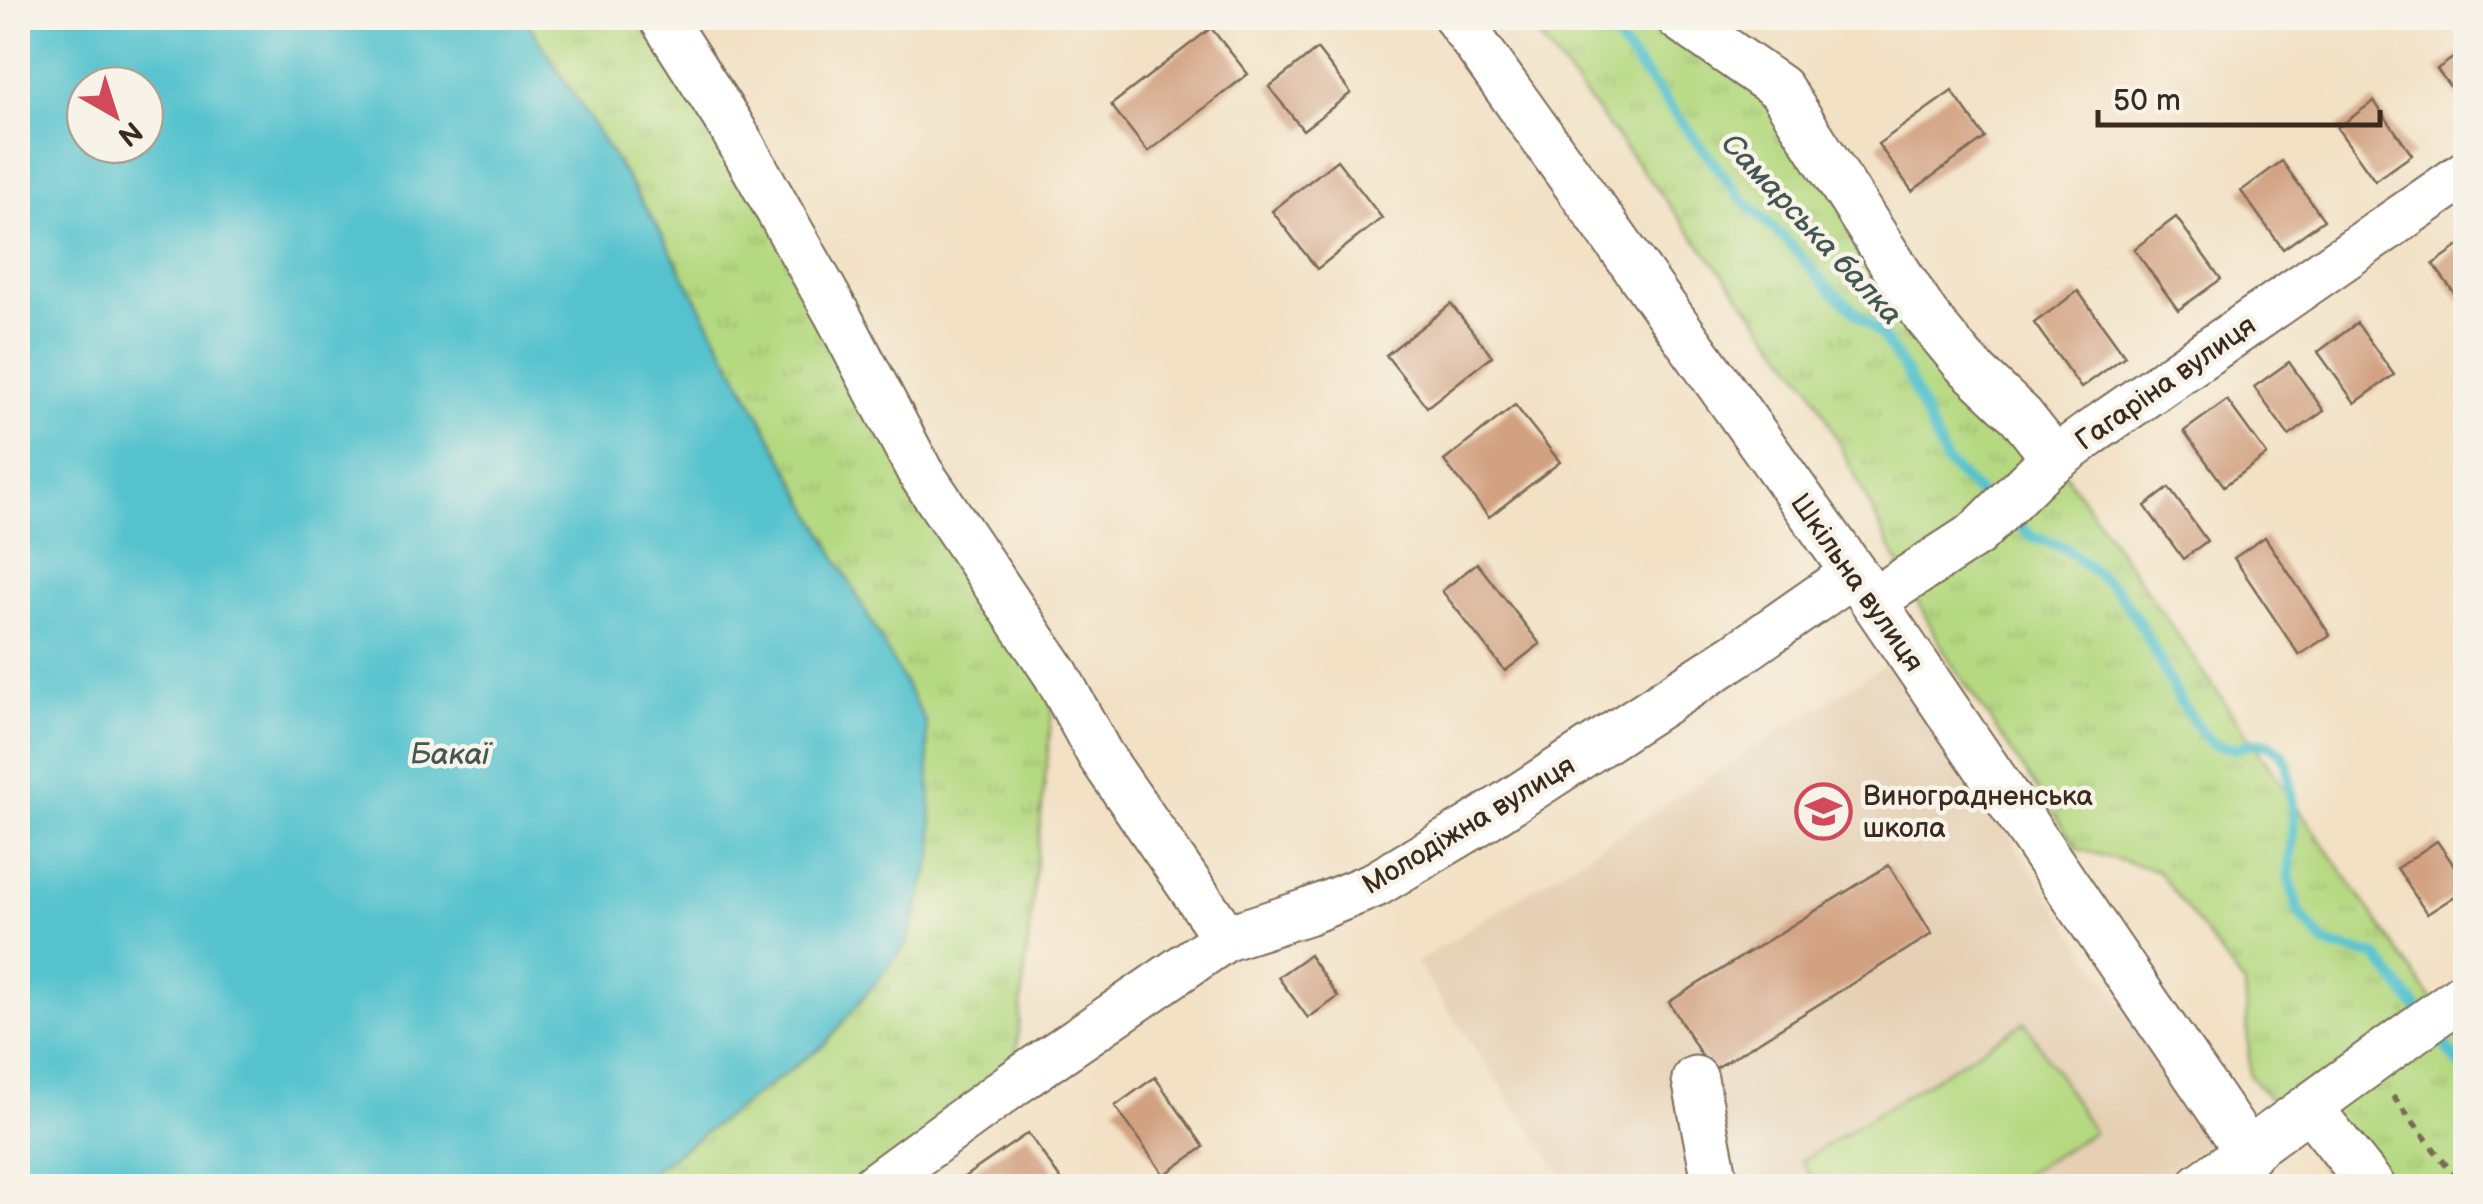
<svg xmlns="http://www.w3.org/2000/svg" width="2483" height="1204" font-family="'Balsamiq Sans',sans-serif">
<defs>
<pattern id="grass-tufts" width="24" height="20" patternUnits="userSpaceOnUse" patternTransform="scale(2.5)"><rect width="24" height="20" fill="#b5d981"/><path d="M3 7l-1-3M5 7V3M7 7l1-3M15 17l-1-3M17 17v-4M19 17l1-3" fill="none" stroke="#9dba6f"/></pattern>
</defs>
<rect width="100%" height="100%" fill="#f7f3e8"/>
<filter id="ink" filterUnits="userSpaceOnUse"><feTurbulence type="fractalNoise" baseFrequency=".01" numOctaves="2"/><feDisplacementMap in="SourceGraphic" scale="20" xChannelSelector="R" yChannelSelector="G"/><feConvolveMatrix kernelMatrix="1 2 1 2 8 2 1 2 1" color-interpolation-filters="sRGB"/></filter>
<filter id="wash" filterUnits="userSpaceOnUse"><feTurbulence type="fractalNoise" baseFrequency=".0048" numOctaves="4" result="noise"/><feDisplacementMap in="SourceGraphic" scale="40" xChannelSelector="R" yChannelSelector="G"/><feGaussianBlur stdDeviation="2.25" result="paint"/><feColorMatrix in="noise" values="0 0 0 0 0 0 0 0 0 0 0 0 0 0 0 0 0 1.4 0 .05"/><feComposite in="paint" operator="in"/></filter>
<g filter="url(#wash)">
<rect width="100%" height="100%" fill="#f2e1c4"/>
<path fill="#e5d0b4" d="M1893 660 2212 1141 2147 1186H1570L1416 963Z"/>
<path fill="url(#grass-tufts)" stroke="#788250" stroke-width="2.5" d="M525 18H662L1056 674 1013 1084 874 1186H632L825 1044 926 723 657 226Z
M1524 18H1679L1780 88 2055 459 2465 1047V1186H2337L2291 1125 2250 1076 2245 986 2157 870 2078 849 1951 663 1918 603 1811 387Z"/>
<path fill="#b5d981" stroke="#788250" stroke-width="2.5" d="M2025 1022 2093 1132 2006 1186H1817L1801 1161Z"/>
<path fill="#55c2ce" stroke="#487676" stroke-width="2.5" fill-rule="evenodd" d="M18 18H525L657 226 926 723 934 851 907 944 825 1044 632 1186H18ZM85 85H145V145H85Z"/>
<g fill="none" stroke-linecap="round" stroke-linejoin="round">
<path stroke="#55c2ce" stroke-width="11" d="M1601 18 1740 197 1788 242 1826 285 1883 337 1907 374 1946 462 1990 504
M2005 515 2033 537 2064 547 2117 590 2142 627 2180 701 2202 733 2213 744 2235 749 2252 743 2269 744 2281 753 2287 764 2294 817 2289 876 2298 912 2325 944 2376 956 2421 1013
M2432 1028 2466 1073"/>
</g>
<g id="blocks">
<path fill="#d2a181" d="M1211 28 1248 74 1148 152 1111 105Z
M1317 49 1351 93 1303 130 1269 87Z
M2466 49V108L2437 69Z
M1952 91 1985 138 1912 191 1878 144Z
M2374 101 2412 155 2375 181 2337 128Z
M1337 160 1382 218 1317 269 1272 211Z
M2282 161 2324 220 2283 249 2241 191Z
M2176 217 2221 279 2178 310 2134 249Z
M2466 241V309L2433 264Z
M2078 291 2125 356 2081 388 2034 323Z
M1451 304 1492 356 1427 407 1386 355Z
M2357 323 2394 375 2355 403 2318 352Z
M2289 362 2324 411 2289 436 2254 387Z
M2227 400 2267 455 2224 486 2184 431Z
M1515 405 1560 462 1489 517 1444 461Z
M2169 488 2207 541 2183 559 2145 506Z
M2265 537 2330 635 2299 655 2234 558Z
M1477 563 1540 644 1505 671 1442 591Z
M2437 841 2466 883V889L2427 914 2397 868Z
M1889 865 1932 934 1711 1071 1669 1002Z
M1309 955 1338 997 1308 1018 1278 977Z
M1155 1077 1204 1147 1164 1175 1115 1106Z
M1028 1133 1062 1181 1054 1186H951Z"/>
</g>
</g>
<g filter="url(#ink)">
<use href="#blocks" fill-opacity="0" stroke="#7b6a58" stroke-width="2.5"/>
<g fill="none" stroke-linecap="round" stroke-linejoin="round">
<defs>
<path id="minor" d="M662 18 731 126 837 314 920 472 1056 674 1100 755 1226 938
M1457 18 1854 573 2249 1153
M1679 18 1780 88 1926 316 1964 362 2021 416 2055 459
M1873 601 1976 534 2043 468 2092 432 2466 173
M1695 1079 1716 1186
M2310 1108 2372 1186
M874 1186 1013 1084 1226 938 1307 912 1376 884 1470 828 1738 654 1854 573
M2200 1186 2466 993"/>
</defs>
<use href="#minor" stroke="#7b6a58" stroke-width="49"/>
<path stroke="#7b6a58" stroke-width="6" stroke-dasharray="8 8" stroke-linecap="butt" d="M2393 1096 2462 1186"/>
<use href="#minor" stroke="#fff" stroke-width="45"/>
</g>
</g>
<defs>
<symbol id="school-ring" viewBox="-11 -11 22 22"><circle r="9.5" fill="#f7f3e8" stroke="#d1495b" stroke-width="1.5"/><path d="M0-5L7-2L0 1L-7-2ZM-4 1L0 2.5L4 1V4Q0 6-4 4Z" fill="#d1495b"/></symbol>
</defs>
<g fill-rule="evenodd">
<use href="#school-ring" x="1792" y="780" width="63" height="63"/>
</g>
<g text-anchor="middle" stroke-width="9" stroke-linejoin="round" paint-order="stroke">
<g font-size="28" fill="#3b2a1e" stroke="#f7f3e8">
<text transform="translate(2165 382) rotate(-35)" y="10">Гагаріна вулиця</text>
<text transform="translate(1858 582) rotate(55)" y="10">Шкільна вулиця</text>
<text transform="translate(1468 824) rotate(-31)" y="10">Молодіжна вулиця</text>
</g>
<g font-size="28" fill="#3b2a1e" stroke="#f7f3e8" text-anchor="start">
<text x="1863" y="805">Виноградненська<tspan x="1863" dy="32">школа</tspan></text>
</g>
<g font-size="30" font-style="italic" fill="#435853" stroke="#f7f3e8">
<text transform="translate(1812 229) rotate(47)" y="10">Самарська балка</text>
<text x="450" y="764">Бакаї</text>
</g>
</g>
<rect width="2483" height="1204" fill="none" stroke="#f7f3e8" stroke-width="60"/>
<g transform="translate(115 115) rotate(141)"><circle r="48" fill="#f7f3e8" stroke="#aca397" stroke-width="2.5"/>
<path d="M0-8L18 38L0 25L-18 38Z" fill="#d1495b"/>
<text y="-15" font-size="28" font-weight="bold" text-anchor="middle" fill="#3b2a1e">N</text>
</g>
<path d="M2098 110v15h282v-15" fill="none" stroke="#3b2a1e" stroke-width="5"/>
<text x="2113" y="110" font-size="30" fill="#3b2a1e" stroke="#f7f3e8" stroke-width="8" paint-order="stroke">50 m</text>
</svg>
